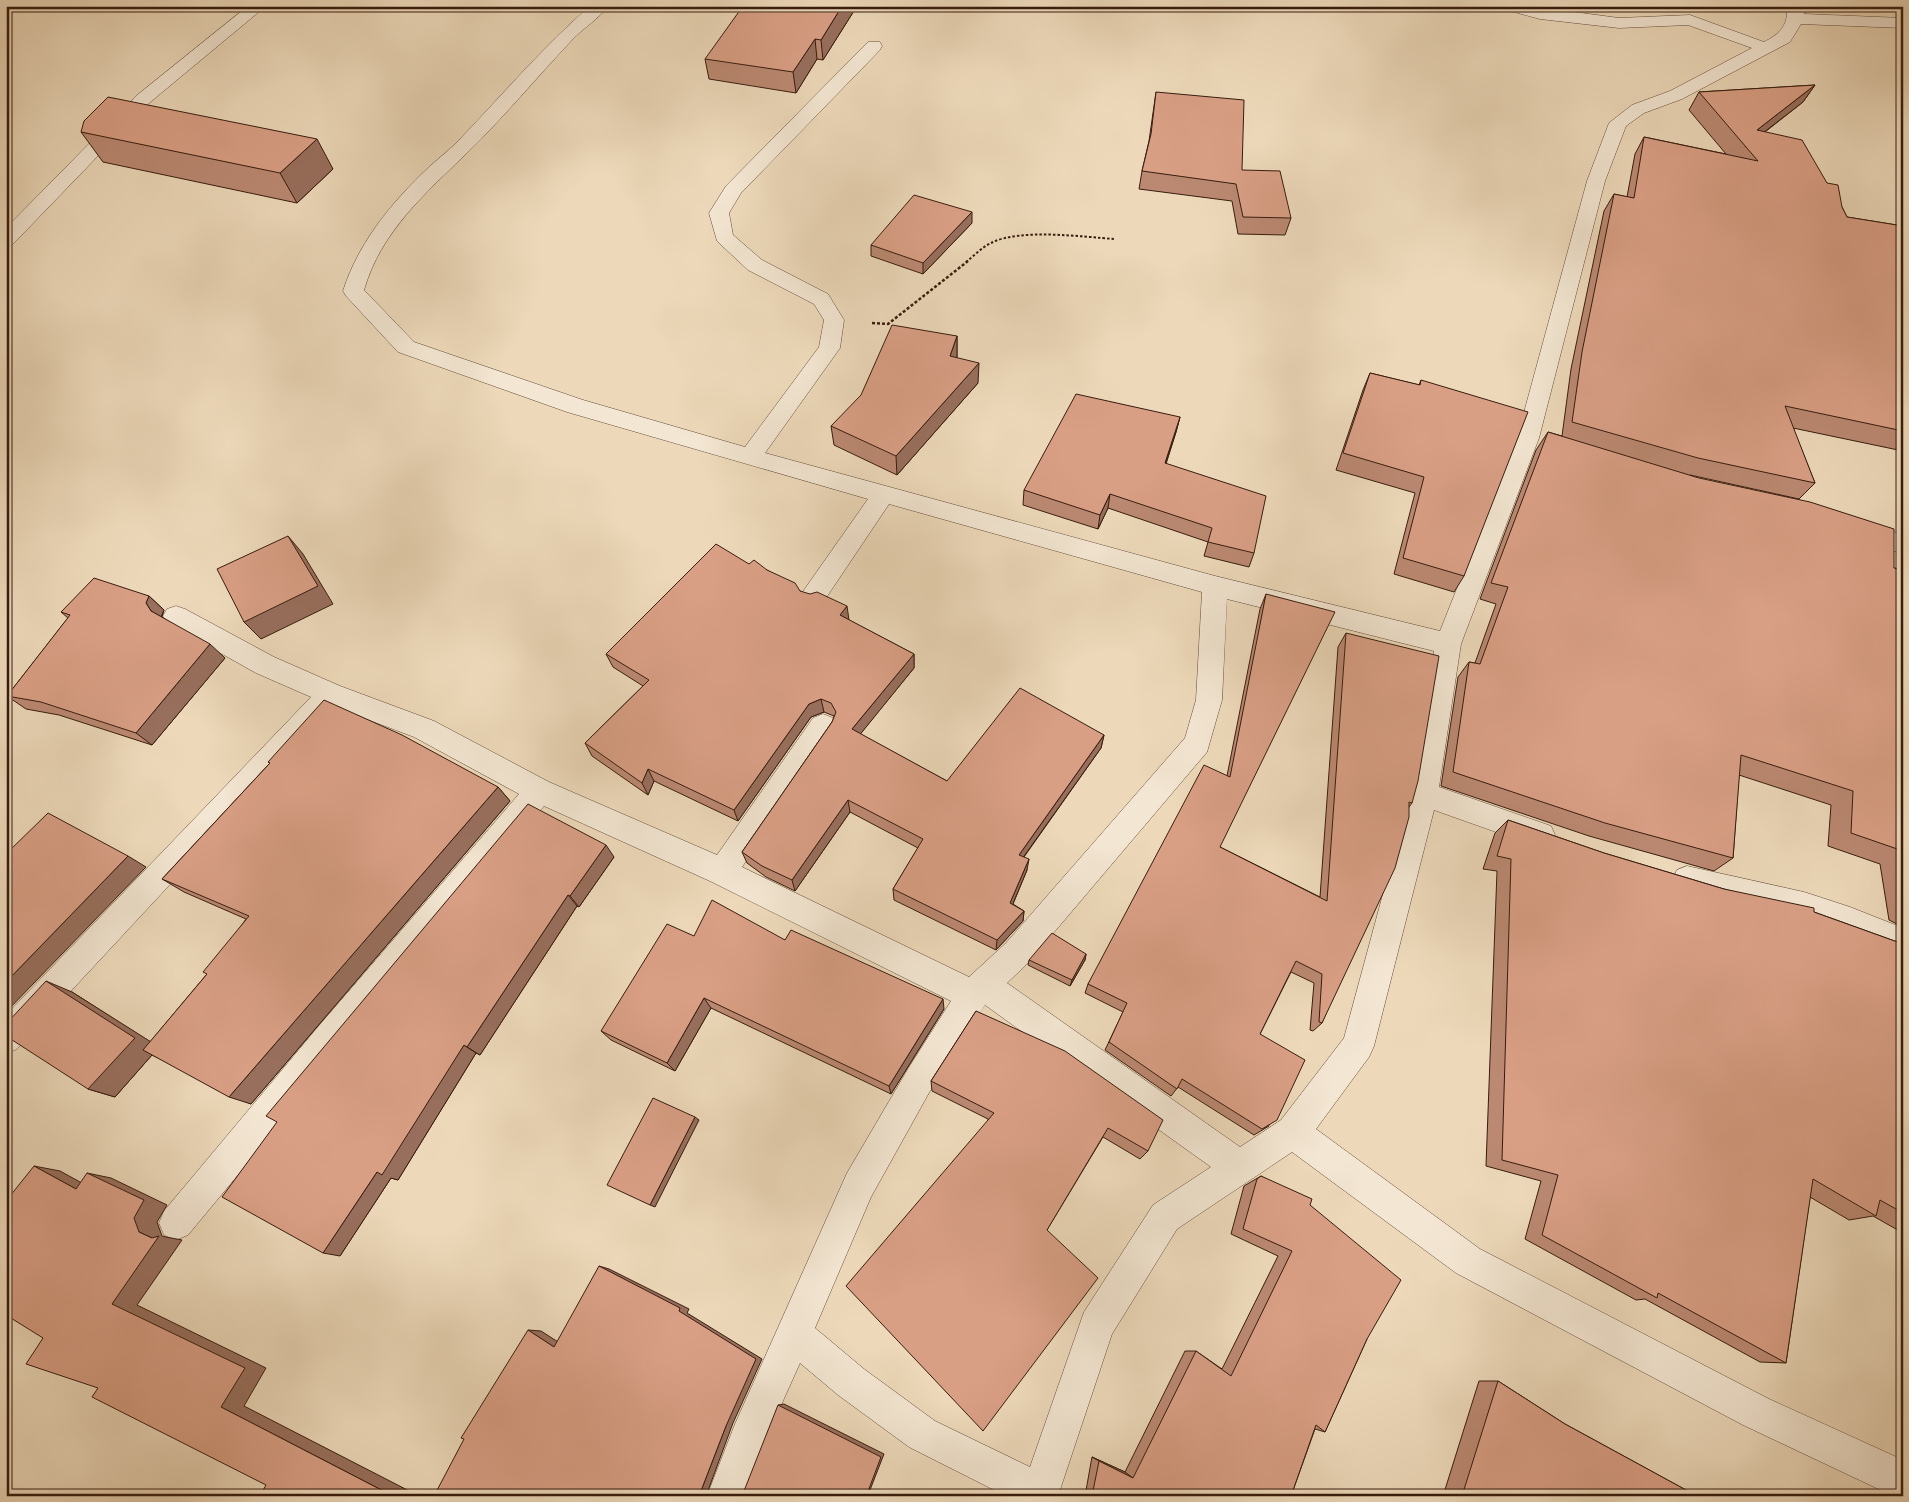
<svg xmlns="http://www.w3.org/2000/svg" width="1909" height="1502" font-family="'EB Garamond',serif">
<rect width="100%" height="100%" fill="#edd9ba"/>
<filter id="stains"><feTurbulence type="fractalNoise" baseFrequency=".004" numOctaves="4"/><feColorMatrix values="0 0 0 0 .2 0 0 0 0 .09 0 0 0 0 .02 0 0 0 .5 -.17"/></filter>
<radialGradient id="worn" r=".72"><stop offset=".6" stop-color="#630" stop-opacity="0"/><stop offset="1" stop-color="#630" stop-opacity=".3"/></radialGradient>
<g fill="none" stroke-linecap="round" stroke-linejoin="round">
<defs>
<path id="minor" d="M248 6H266L148 104 13 244 6 246V228L136 96Z
M590 6H608C599 19 583 28 572 40 537 77 504 117 468 152 426 193 381 231 364 290L414 342 583 400 745 447 819 347 824 320 814 304 748 270 717 241 709 213 726 186 868 42H880L882 46 880 50 741 193 729 213 733 235 762 260 828 294 844 320 840 348 765 453 1215 576 1440 631 1517 438 1587 181 1609 123 1632 105 1670 91 1752 48 1688 25 1619 28 1540 19 1503 9 1501 6H1529L1619 18 1690 15 1764 42C1781 33 1788 26 1787 6H1803L1804 14 1903 18V28L1801 24 1790 42 1682 99 1644 113 1626 126 1605 181 1539 438 1461 644 1439 787 1551 826 1555 835 1551 844 1541 848 1434 810 1374 1046 1369 1057 1316 1129 1480 1249 1769 1399 1903 1460V1496L1889 1494 1743 1425 1456 1273 1292 1152 1177 1229 1112 1334 1058 1496H1006L909 1447 838 1395 800 1363 765 1441 745 1496H707L735 1424 847 1173 908 1069 951 1001 712 882 544 806 188 1235 176 1240 164 1235 159 1223 164 1211 318 1027 519 794 414 737 335 707 17 1049 6 1054V1015L311 697 256 673 167 623 163 616 167 609 176 606 185 609 274 657 340 686 434 721 549 782 717 855 813 718 823 714 833 718 837 726 833 734 742 867 969 977 1006 943 1185 738 1196 700 1202 592 889 504 822 604 813 607 804 604 800 597 804 590 868 499 567 412 398 352 346 296 343 291C358 243 392 202 429 167 440 157 452 148 462 137 504 93 544 46 590 6ZM1227 599 1434 651 1410 794 1344 1038 1281 1120 1240 1147 1007 983 1028 963 1207 752 1222 700ZM985 1005 1211 1167 1153 1205 1084 1312 1030 1467 935 1421 864 1369 815 1328 871 1197 930 1091Z
M1860 521 1903 535V554L1851 536 1848 530 1851 524Z
M1687 866 1804 892 1850 907 1903 928V957L1847 934 1804 920 1677 890 1672 880 1677 870Z"/>
</defs>
<use href="#minor" stroke="#644b39" stroke-width="1"/>
<path stroke="#371c0e" stroke-width="2" stroke-dasharray="2.5 2" stroke-linecap="butt" d="M966 262C974 256 982 247 991 243 1020 228 1083 237 1115 239"/>
<path stroke="#371c0e" stroke-width="2.5" stroke-dasharray="3 2" stroke-linecap="butt" d="M872 323 888 324 968 261"/>
<use href="#minor" fill="#f3e6d2" fill-rule="evenodd"/>
</g>
<path fill="#bb8972" stroke="#371c0e" d="M857 6 823 60 817 59 796 93 709 79 705 59Z
M1815 85 1803 102 1765 132 1842 207 1847 217 1903 226V451L1793 428 1815 483 1799 499 1690 475 1894 568 1903 570V927L1889 920 1880 864 1828 846 1831 805 1739 775 1733 858 1714 871 1589 836 1441 786 1458 677 1469 662 1475 663 1496 604 1480 599 1536 450 1548 432 1562 436 1571 369 1604 211 1614 194 1627 197 1635 154 1644 137 1726 154 1689 110 1699 92Z
M1156 92 1242 170 1291 218 1285 235 1238 234 1232 201 1139 189 1142 171 1149 141Z
M81 132 333 169 297 203 103 162Z
M972 223 923 274 871 256V245Z
M957 336V358L978 383 897 475 834 445 831 426Z
M1370 373 1419 385 1421 380 1464 576 1454 592 1394 574 1415 493 1336 470 1363 390Z
M1180 417 1176 432 1166 464 1254 553 1249 567 1204 556 1208 542 1108 508 1098 529 1023 505 1024 490Z
M749 564 767 570 800 591 849 620 914 654V668L860 734 947 781 1104 735 1101 748 1024 857 1027 870 1013 904 1024 911 1023 921 996 950 894 900 893 889 918 848 850 812 795 891 766 877 747 863 742 852 832 722 834 717V716L824 712 811 717 738 821 654 781 648 795 592 756 585 743 643 686 613 667 606 654Z
M1266 594 1220 847 1320 897 1338 647 1346 633 1412 803 1409 807 1322 1023 1313 1031 1310 1030 1314 983 1291 972 1260 1034 1269 1126 1254 1135 1178 1087 1171 1096 1105 1050 1123 1012 1085 993 1088 984 1227 776 1260 609Z
M149 596 164 610 162 617 225 658 152 745 59 715 26 709 7 696 68 618 61 612Z
M268 762 498 787 510 801 251 1104 152 1055 115 1097 88 1089 72 992 150 1042 207 974 246 919 184 892 162 879 270 763Z
M1508 820 1604 853 1724 889 1814 912 1903 944V1233L1873 1216 1849 1220 1810 1197 1786 1363 1760 1362 1645 1299 1636 1300 1525 1239 1541 1181 1486 1166 1497 871 1483 869 1495 833Z
M614 857 579 907 577 906 480 1055 476 1053 398 1180 391 1178 340 1256 277 1122Z
M694 936 785 940 944 1009 891 1094 711 1008 675 1071 611 1040 601 1031Z
M1086 954 1085 960 1070 986 1028 965 1029 960Z
M976 1011 1148 1151 1140 1159 1103 1137 1047 1230 983 1431 988 1119 932 1091 931 1081Z
M1261 1176 1310 1205 1367 1339 1325 1432 1315 1429 1291 1496H1085L1092 1457 1125 1472 1185 1351H1196L1222 1369 1278 1256 1231 1234 1244 1186Z
M1479 1381H1498L1565 1424 1697 1496H1443Z"/>
<path fill="#986f5d" stroke="#371c0e" d="M842 6H857L823 60 821 40Z
M815 39 817 59 796 93 793 72Z
M1815 85 1803 102 1745 147 1757 130Z
M317 139 333 169 297 203 280 173Z
M972 212V223L923 274V263Z
M957 336V356L950 376V356Z
M979 363 978 383 897 475 896 456Z
M1180 417 1176 432 1161 478 1165 463Z
M1110 494 1108 508 1098 529 1100 515Z
M288 536 303 554 333 604 261 639 244 622Z
M149 596 164 610 161 617 151 611 146 603Z
M847 606 849 620 840 615Z
M210 644 225 658 152 745 136 733Z
M914 654V668L854 742 852 729Z
M821 699 824 712 811 717 738 821 734 810 809 704Z
M1104 735 1101 748 1017 866 1019 855Z
M648 769 654 781 648 795 642 783Z
M498 787 510 801 251 1104 229 1097Z
M848 800 850 812 795 891 792 880Z
M606 845 614 857 579 907 570 896Z
M128 856 146 867 6 1012V982Z
M1029 859 1027 870 1009 913 1010 903Z
M568 895 577 906 480 1055 467 1047Z
M1024 911 1023 921 996 950 997 940Z
M1086 954 1085 960 1070 986 1072 980Z
M46 981 72 992 159 1047 115 1097 88 1089Z
M704 998 711 1008 675 1071 667 1063Z
M943 999 944 1009 891 1094 889 1086Z
M464 1045 476 1053 398 1180 391 1178 340 1256 323 1253 377 1172Z
M695 1117 699 1120 655 1207 650 1205Z
M34 1166 60 1171 100 1193 76 1189Z
M87 1173 111 1178 167 1205 157 1222 162 1236 166 1237 182 1240 137 1305 266 1368 244 1406 419 1496H393L221 1407 112 1304 152 1238 139 1232Z
M599 1266 609 1269 689 1309 687 1313 762 1359 733 1423 706 1496H699L726 1426Z
M528 1330 541 1331 566 1347H554Z
M784 1404 884 1454 870 1490 882 1496H870L867 1494 778 1405Z
M1092 1457 1125 1472 1133 1478 1099 1461Z"/>
<path fill="#d99f85" stroke="#371c0e" d="M743 6H842L821 40 815 39 793 72 705 59Z
M1815 85 1757 130 1802 140 1827 183 1838 185 1842 207 1847 217 1903 226V431L1785 406 1815 483 1698 458 1572 422 1582 352 1614 194 1634 198 1644 137 1758 161 1699 92Z
M1156 92 1244 100 1242 170 1280 171 1291 218 1243 217 1236 184 1142 171 1151 134Z
M108 97 317 139 280 173 81 132 84 121Z
M914 195 972 212 923 263 871 245Z
M892 325 957 336 950 356 979 363 896 456 831 426 861 395Z
M1370 373 1420 385 1421 380 1528 412 1464 576 1403 558 1424 477 1343 453Z
M1076 394 1180 417 1165 463 1266 496 1254 553 1208 542 1212 528 1110 494 1100 515 1024 490Z
M1548 432 1699 478 1810 502 1894 529V568L1903 570V851L1851 833 1853 791 1741 755 1733 858 1605 823 1453 772 1469 662 1480 664 1508 587 1491 583Z
M288 536 318 586 244 622 217 569Z
M716 544 749 564 754 560 767 570 795 583 800 591 810 594 817 592 847 606 840 615 914 654 852 729 947 781 1020 688 1104 735 1019 855 1029 859 1010 903 1024 911 997 940 893 889 923 839 848 800 792 880 762 866 742 852 832 722 836 712 831 703 821 699 809 704 734 810 648 769 642 783 585 743 649 680 606 654Z
M94 578 149 596 146 603 151 611 210 644 136 733 41 702 7 696 70 615 61 612Z
M1266 594 1335 612 1220 847 1327 901 1346 633 1439 656 1418 781 1412 803 1409 802V817L1395 868 1322 1023 1319 1022 1322 974 1296 961 1260 1034 1305 1060 1277 1120 1262 1129 1182 1079 1177 1089 1109 1042 1127 1003 1088 984 1204 765 1230 777Z
M324 700 402 735 498 787 229 1097 143 1050 207 974 203 972 249 916 162 879 270 763 268 762Z
M528 804 606 845 570 896 568 895 467 1047 464 1045 382 1175 377 1172 323 1253 222 1197 277 1122 266 1116Z
M48 813 128 856 6 982V854Z
M1508 820 1604 853 1724 889 1814 908V912L1903 944V1213L1880 1200 1876 1216 1813 1179 1786 1363 1658 1293 1657 1298 1542 1235 1558 1175 1502 1160 1511 859 1497 856Z
M712 900 785 940 791 930 943 999 889 1086 704 998 667 1063 601 1031 667 924 694 936Z
M1052 933 1086 954 1072 980 1029 960Z
M46 981 135 1038 88 1089 6 1036V1024Z
M976 1011 1065 1051 1163 1120 1148 1151 1108 1128 1047 1230 1098 1278 983 1431 846 1286 994 1113 931 1081Z
M653 1098 695 1117 650 1205 607 1185Z
M34 1166 76 1189 87 1173 144 1200 134 1218 139 1232 152 1238 159 1236 112 1304 245 1368 221 1407 393 1496H260L266 1485 92 1397 98 1388 26 1364 43 1338 6 1315V1201Z
M1261 1176 1312 1199 1310 1205 1401 1280 1367 1339 1325 1432 1316 1425 1291 1496H1092L1099 1461 1133 1478 1196 1351 1231 1376 1292 1251 1243 1229 1257 1179Z
M599 1266 680 1308 679 1311 756 1359 726 1426 699 1496H434L464 1439 461 1438 528 1330 554 1347Z
M1498 1381 1565 1424 1697 1496H1462Z
M778 1405 881 1457 867 1494 870 1496H742Z"/>
<rect width="1909" height="1502" fill="none" stroke="#edd9ba" stroke-width="25"/>
<rect x="8" y="8" width="1894" height="1487" fill="none" stroke="#371c0e" stroke-width="2.5"/>
<rect x="12" y="12" width="1884" height="1477" fill="none" stroke="#371c0e"/>
<rect width="100%" height="100%" filter="url(#stains)"/>
<rect width="100%" height="100%" fill="url(#worn)"/>
</svg>
